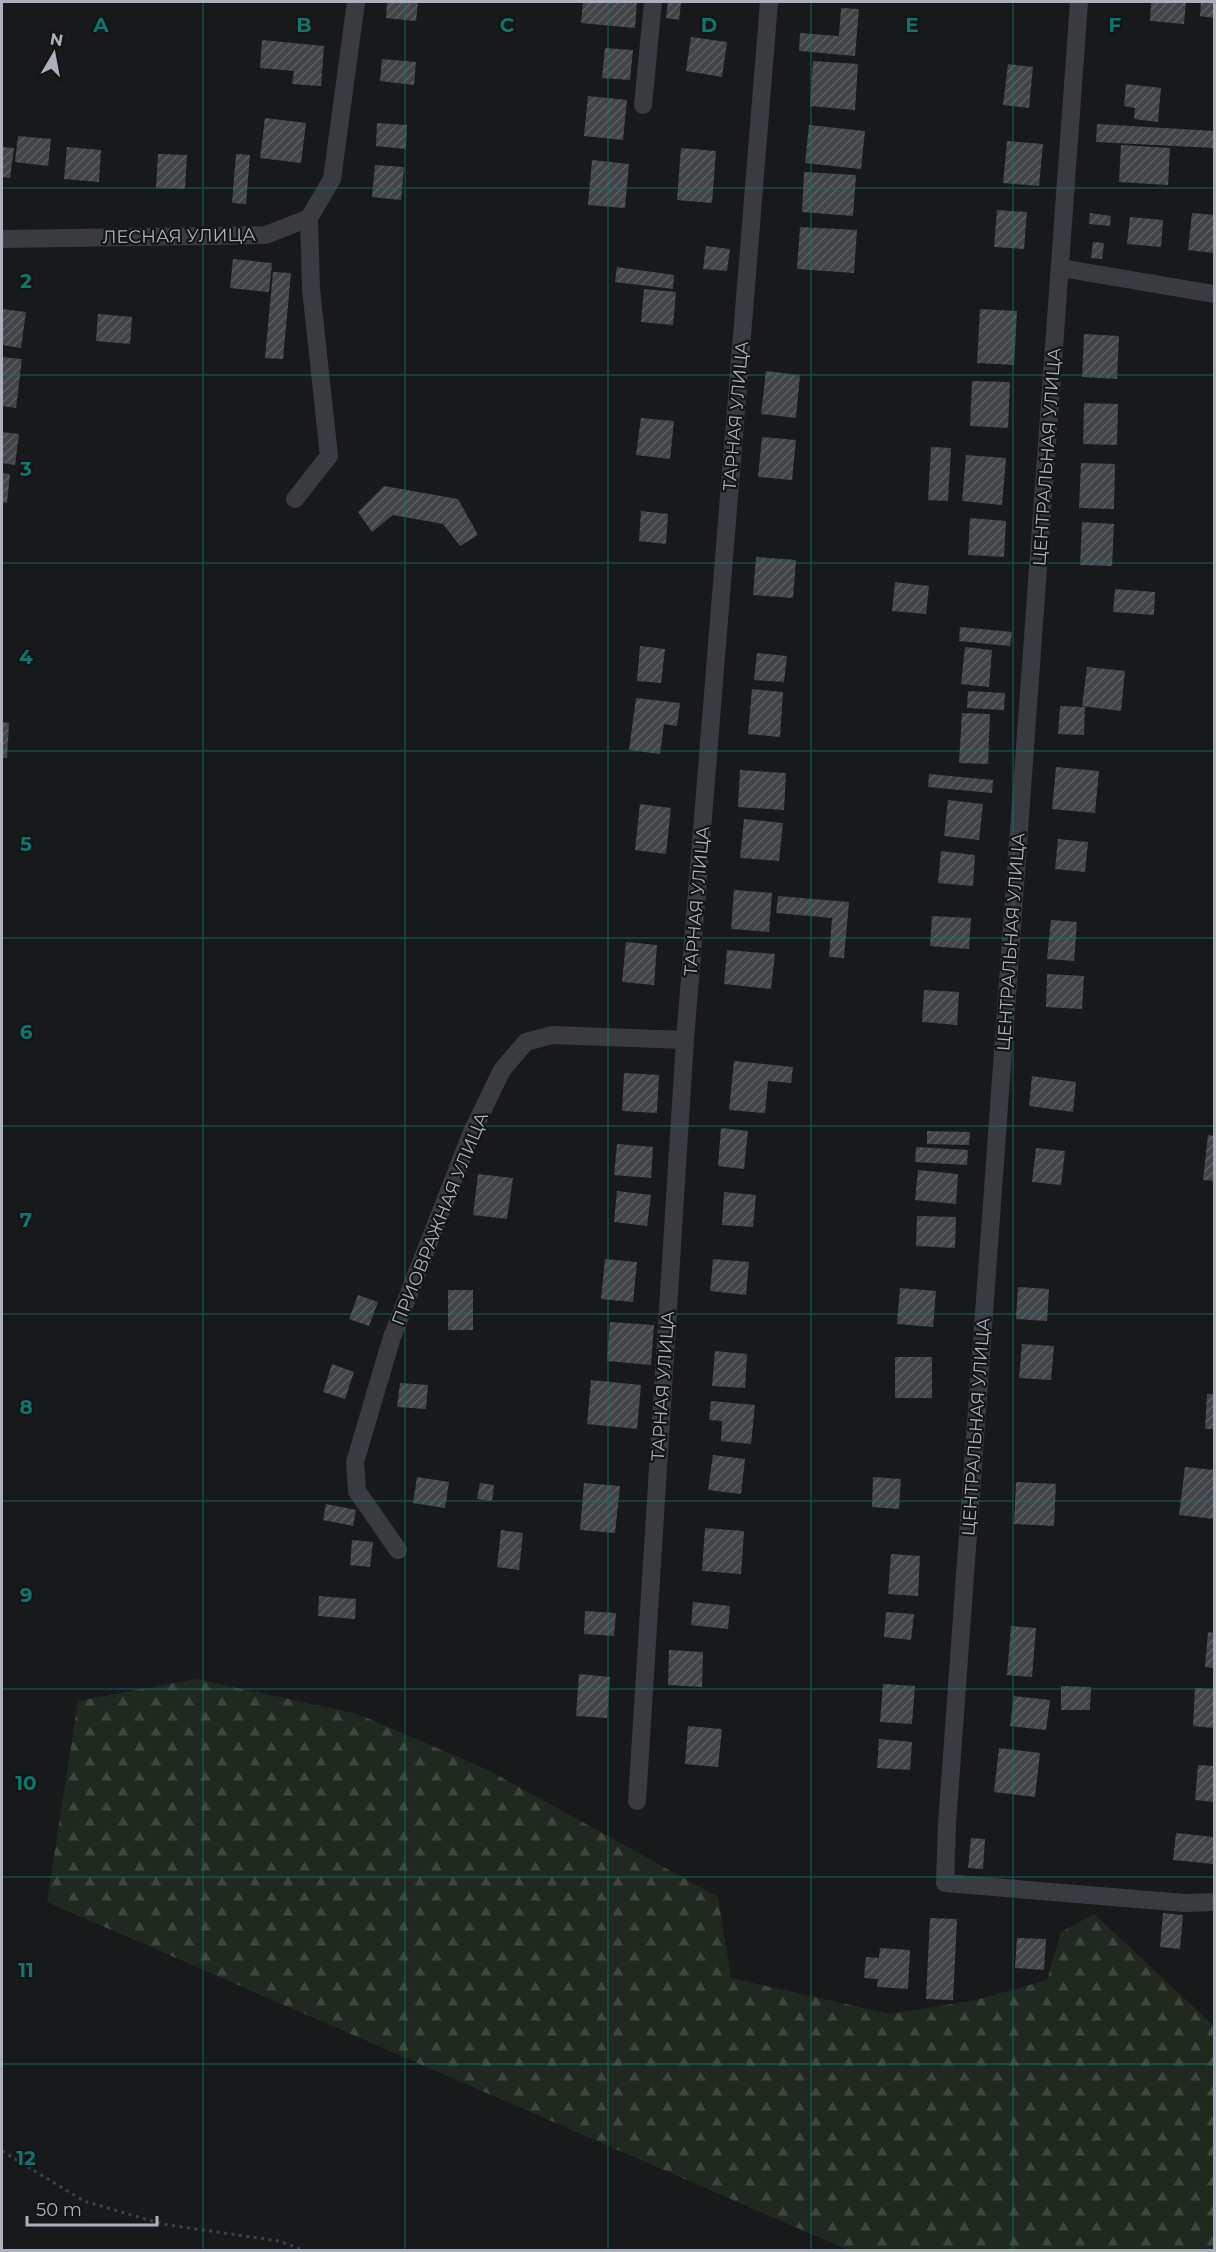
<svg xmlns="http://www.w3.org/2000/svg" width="1216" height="2252" font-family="Montserrat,sans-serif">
<defs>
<pattern id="forest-firs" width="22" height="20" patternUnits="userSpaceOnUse" patternTransform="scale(1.5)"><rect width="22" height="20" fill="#202920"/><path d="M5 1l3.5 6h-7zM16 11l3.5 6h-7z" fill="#3e463e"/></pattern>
<pattern id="building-hatch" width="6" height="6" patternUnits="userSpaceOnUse" patternTransform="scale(1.5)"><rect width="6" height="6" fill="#424448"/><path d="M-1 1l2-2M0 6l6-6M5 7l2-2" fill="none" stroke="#5b5d60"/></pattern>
</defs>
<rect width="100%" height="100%" fill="#18191b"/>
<path fill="url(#forest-firs)" d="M196 1679 358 1714 488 1770 718 1897 731 1978 890 2014 976 2000 1047 1980 1061 1932 1094 1914 1214 2026V2250H848L47 1902 78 1701Z"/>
<path fill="url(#building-hatch)" d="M387 2H418L416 21 386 18Z
M583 2H637L635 28 581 23Z
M668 2 681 3 679 20 666 18Z
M1151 2H1186L1184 24 1150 21Z
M1201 2H1214V18L1200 16Z
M841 8 859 9 855 56 799 51 800 33 839 36Z
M691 37 727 42 722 77 686 71Z
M262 40 324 46 321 86 292 84 294 71 260 68Z
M605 48 633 50 630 80 602 78Z
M382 59 416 62 414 85 380 81Z
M813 61 858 64 855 110 810 106Z
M1008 64 1033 67 1029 108 1003 105Z
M1126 84 1161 88 1158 122 1134 119 1135 108 1124 106Z
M588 96 627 100 623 140 584 136Z
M265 118 306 123 301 163 260 158Z
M377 123 407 125 406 149 376 146Z
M1097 124 1214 131V148L1096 142Z
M809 125 865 131 861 169 805 163Z
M18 136 51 139 48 166 15 162Z
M1007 141 1043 144 1039 186 1003 183Z
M1121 145 1170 148 1168 185 1119 182Z
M2 147 14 148 10 178 2 177Z
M67 147 101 150 99 182 64 179Z
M681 148 716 151 712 203 677 200Z
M158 154 187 155 185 189 156 188Z
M236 154 250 155 246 204 232 203Z
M592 160 629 164 625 208 588 205Z
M375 165 404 167 401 200 372 197Z
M804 172 856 175 853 216 802 212Z
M997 210 1027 212 1024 249 994 247Z
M1090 213 1111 216 1110 226 1089 224Z
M1192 213 1214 215V253L1188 250Z
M1130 217 1163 220 1161 247 1127 244Z
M800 227 857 230 854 273 797 269Z
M1093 242 1104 243 1102 259 1091 258Z
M706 246 730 249 727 271 703 269Z
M233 259 272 263 269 292 230 288Z
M617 267 674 275 673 289 615 282Z
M273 272 291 273 283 359 265 358Z
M644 289 676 292 673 325 641 322Z
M2 309 26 312 21 348 2 345Z
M980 309 1017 311 1014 365 977 363Z
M98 314 132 317 130 344 96 341Z
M1084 334 1119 336 1117 379 1082 377Z
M2 357 22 359 16 408 2 406Z
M766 371 800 375 796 418 761 414Z
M972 381 1010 382 1008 428 970 426Z
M1084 403 1118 404 1117 445 1083 444Z
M641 418 674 421 670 459 636 455Z
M2 432 19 434 15 465 2 463Z
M762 437 796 440 792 480 758 477Z
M931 447 951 448 948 501 928 500Z
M966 455 1006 458 1002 505 962 501Z
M1081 463 1115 464 1114 509 1079 508Z
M2 473 10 474 7 503 2 502Z
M384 486 458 499 478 535 460 546 443 524 393 515 372 532 358 512Z
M641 511 668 514 666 544 639 541Z
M970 518 1006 521 1004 557 968 555Z
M1082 522 1114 524 1112 566 1080 565Z
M756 557 796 560 793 598 753 595Z
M895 582 929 586 926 614 892 611Z
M1115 589 1155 592 1154 615 1113 612Z
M960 627 1012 632 1010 646 959 641Z
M640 646 665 649 661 683 637 681Z
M965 647 992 650 989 687 961 684Z
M757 653 787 656 784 682 754 680Z
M1087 667 1125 671 1121 711 1082 706Z
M752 689 783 692 780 737 748 734Z
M968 691 1005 693 1004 710 967 708Z
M636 698 680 703 677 726 664 724 660 754 629 750Z
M1060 706 1085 707 1084 735 1058 734Z
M962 713 990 714 988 764 959 763Z
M2 722 9 723 7 758H2Z
M1056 767 1099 771 1095 813 1052 809Z
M740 770 786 773 784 810 738 807Z
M929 774 993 780 992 793 928 787Z
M948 800 983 804 979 840 944 836Z
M640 804 671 808 666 854 635 850Z
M744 819 783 823 779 861 740 858Z
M1058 839 1088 842 1085 872 1055 869Z
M941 851 975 855 973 886 938 883Z
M734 890 772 893 769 932 731 929Z
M778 896 849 902 844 958 829 957 832 918 776 913Z
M932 916 971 918 969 949 930 946Z
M1051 920 1077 922 1074 961 1047 959Z
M626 942 657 945 654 985 622 982Z
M727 950 775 954 771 989 724 984Z
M1047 974 1084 976 1082 1009 1046 1007Z
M924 990 959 992 957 1025 922 1022Z
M734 1061 793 1067 791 1083 768 1081 765 1113 729 1110Z
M624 1073 659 1075 657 1113 622 1111Z
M1032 1076 1076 1082 1073 1112 1029 1106Z
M721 1128 748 1131 744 1169 718 1166Z
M927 1131 970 1132 969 1145 927 1144Z
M1208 1135 1214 1136V1181L1203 1180Z
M617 1144 653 1147 651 1178 614 1175Z
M916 1147 968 1150 967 1165 915 1162Z
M1036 1148 1065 1151 1061 1185 1032 1182Z
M918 1170 958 1174 956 1204 915 1200Z
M478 1174 513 1178 507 1219 473 1215Z
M617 1191 651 1195 647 1226 614 1222Z
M724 1192 756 1195 753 1227 722 1225Z
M917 1216 956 1217 955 1248 916 1246Z
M605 1259 637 1262 633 1302 601 1299Z
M713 1259 749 1262 746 1295 710 1291Z
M1018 1287 1049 1289 1047 1321 1016 1319Z
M900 1288 936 1291 933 1327 897 1324Z
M448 1290H473V1330H448Z
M358 1295 378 1302 369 1326 349 1319Z
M610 1322 654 1325 651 1365 607 1361Z
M1022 1344 1054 1346 1051 1380 1019 1378Z
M715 1351 747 1354 745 1388 712 1386Z
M895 1357H932V1398H895Z
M332 1364 354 1372 345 1399 323 1392Z
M591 1380 641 1385 637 1429 587 1424Z
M400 1383 428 1385 426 1409 397 1407Z
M1207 1394H1214V1429H1205Z
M711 1401 755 1405 751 1444 721 1441 722 1421 709 1420Z
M713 1455 745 1459 741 1494 708 1490Z
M1185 1467 1214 1470V1519L1179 1515Z
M417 1477 449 1482 445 1508 413 1503Z
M873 1477 901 1479 899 1509 872 1507Z
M1016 1482 1056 1484 1054 1526 1014 1524Z
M480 1483 494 1485 492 1501 477 1499Z
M584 1483 620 1486 615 1533 580 1530Z
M326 1504 356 1510 353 1526 323 1520Z
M705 1528 744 1531 741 1574 702 1571Z
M501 1530 523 1533 519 1570 497 1567Z
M352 1540 373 1542 370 1567 350 1565Z
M891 1554 920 1556 918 1596 888 1594Z
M319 1596 356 1599 355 1619 318 1616Z
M693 1602 730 1606 728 1629 691 1625Z
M585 1611 616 1613 614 1636 584 1634Z
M886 1612 914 1614 911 1640 884 1637Z
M1011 1626 1036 1628 1032 1677 1007 1675Z
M1208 1632 1214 1633V1668L1205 1667Z
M669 1650 703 1652 702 1687 668 1685Z
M579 1674 610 1677 607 1718 576 1716Z
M883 1684 915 1686 912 1724 880 1722Z
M1061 1686 1091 1687 1090 1710H1061Z
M1195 1688 1214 1689V1728L1193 1726Z
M1014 1696 1050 1700 1046 1730 1010 1726Z
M688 1726 722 1729 718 1767 685 1764Z
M879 1739 912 1742 910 1770 877 1768Z
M999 1748 1040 1753 1035 1797 994 1792Z
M1198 1765 1214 1766V1802L1195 1800Z
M1176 1833 1214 1837 1213 1864 1173 1860Z
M971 1838 985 1839 983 1869 968 1868Z
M1163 1913 1183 1915 1180 1949 1160 1947Z
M930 1918 957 1919 953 2000 926 1999Z
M1017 1938 1046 1939 1044 1970 1015 1968Z
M880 1948 910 1950 908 1989 877 1987 878 1979 864 1978 866 1957 879 1958Z"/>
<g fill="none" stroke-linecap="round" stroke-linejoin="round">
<path stroke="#3f4247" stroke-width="3" stroke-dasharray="3 4.5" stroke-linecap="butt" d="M2 2151 84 2201 162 2224 279 2241 303 2250"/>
<path stroke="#393b40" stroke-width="18" d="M1079 2 947 1824 945 1883 1185 1903 1214 1902
M643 105 653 2
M2 239 266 235 309 218 332 179 356 2
M1061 268 1214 294
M295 499 329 456 311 289 309 218
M398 1550 357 1491 355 1462 392 1337 472 1132 502 1070 526 1042 552 1035 685 1040
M637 1801 685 1040 769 2"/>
</g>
<path fill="none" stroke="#0f766e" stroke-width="1.5" stroke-opacity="0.55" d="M203 2V2250M405 2V2250M608 2V2250M811 2V2250M1013 2V2250M2 188H1214M2 375H1214M2 563H1214M2 751H1214M2 938H1214M2 1126H1214M2 1314H1214M2 1501H1214M2 1689H1214M2 1877H1214M2 2064H1214"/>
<g text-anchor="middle" stroke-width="4.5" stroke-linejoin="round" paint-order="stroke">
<g font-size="18" fill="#aab1bb" stroke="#131416">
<text transform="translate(179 236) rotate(-1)" y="6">ЛЕСНАЯ УЛИЦА</text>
<text transform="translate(736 416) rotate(-85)" y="6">ТАРНАЯ УЛИЦА</text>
<text transform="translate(1047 457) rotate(-86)" y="6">ЦЕНТРАЛЬНАЯ УЛИЦА</text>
<text transform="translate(697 901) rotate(-85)" y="6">ТАРНАЯ УЛИЦА</text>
<text transform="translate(1011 942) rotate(-86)" y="6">ЦЕНТРАЛЬНАЯ УЛИЦА</text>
<text transform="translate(440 1219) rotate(-68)" y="6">ПРИОВРАЖНАЯ УЛИЦА</text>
<text transform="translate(663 1386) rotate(-86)" y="6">ТАРНАЯ УЛИЦА</text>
<text transform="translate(976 1427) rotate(-86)" y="6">ЦЕНТРАЛЬНАЯ УЛИЦА</text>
</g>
</g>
<g font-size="20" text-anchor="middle" font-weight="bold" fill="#0f766e" stroke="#131416" stroke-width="4.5" stroke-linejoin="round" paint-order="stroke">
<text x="101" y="32">A</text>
<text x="304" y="32">B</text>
<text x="507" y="32">C</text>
<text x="709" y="32">D</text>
<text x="912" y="32">E</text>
<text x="1115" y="32">F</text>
<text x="26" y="288">2</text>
<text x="26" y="476">3</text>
<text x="26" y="664">4</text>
<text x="26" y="851">5</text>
<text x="26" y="1039">6</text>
<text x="26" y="1227">7</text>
<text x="26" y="1414">8</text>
<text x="26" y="1602">9</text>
<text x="26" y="1790">10</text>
<text x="26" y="1977">11</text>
<text x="26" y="2165">12</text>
</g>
<rect width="1216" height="2252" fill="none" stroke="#aab1bb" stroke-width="6"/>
<g transform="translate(54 54) rotate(10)" stroke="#131416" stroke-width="4.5" paint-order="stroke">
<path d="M0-4.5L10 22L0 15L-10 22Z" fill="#aab1bb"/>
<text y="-9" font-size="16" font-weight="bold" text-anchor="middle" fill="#aab1bb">N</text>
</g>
<path d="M27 2216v9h130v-9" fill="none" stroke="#aab1bb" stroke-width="3"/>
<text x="36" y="2216" font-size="18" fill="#aab1bb" stroke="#131416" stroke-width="4.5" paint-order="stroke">50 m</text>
</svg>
